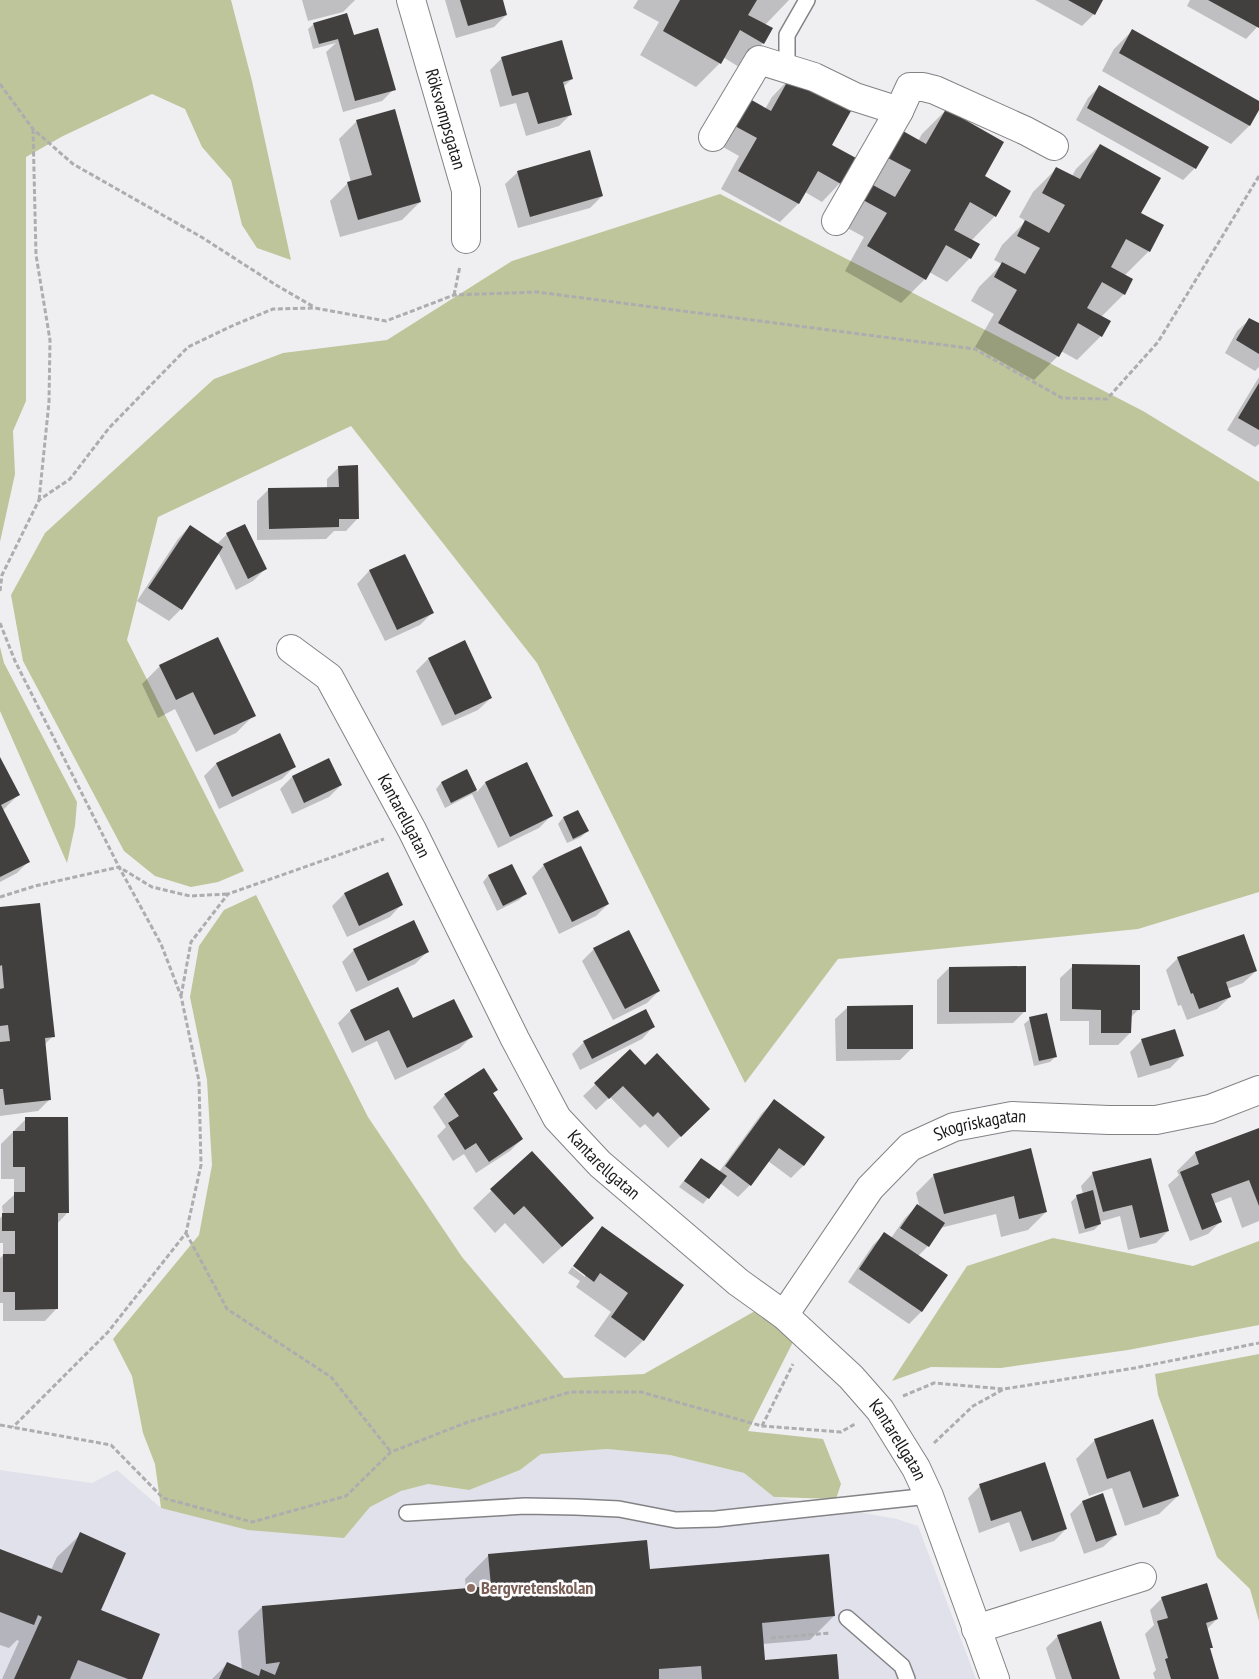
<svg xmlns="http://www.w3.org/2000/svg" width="1259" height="1679" font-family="'PT Sans Narrow',sans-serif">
<rect width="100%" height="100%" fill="#efeff2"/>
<path fill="#e0e1eb" d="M607 1449 670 1455 744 1473 774 1497 897 1519 918 1526 976 1679H0V1470L92 1483 117 1470 161 1508 344 1538 370 1507 401 1491 428 1484 469 1490 520 1470 541 1454Z"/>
<path fill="#bec59a" d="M0 0H231L252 81 291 260 257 248 242 225 231 180 202 147 185 109 152 94 63 136 26 157V401L13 431 15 474 0 542Z
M720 194 1143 411 1259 482V892L1138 929 838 959 745 1083 537 663 351 426 158 517 127 640 244 871 218 882 191 887 155 876 124 851 23 661 11 595 45 533 214 379 283 353 387 340 512 261Z
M0 647 4 663 77 802 75 826 67 863 0 711Z
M256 895 368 1117 462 1257 564 1378 644 1374 755 1311 794 1340 748 1431 823 1439 841 1484 836 1499 774 1497 744 1473 670 1455 607 1449 541 1454 520 1470 469 1490 428 1484 401 1491 370 1507 344 1538 248 1530 161 1508 155 1464 143 1433 132 1376 113 1339 199 1235 212 1165 207 1080 190 997 199 946 224 910Z
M1053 1238 1193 1266 1259 1241V1325L1128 1350 1001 1368 931 1367 892 1381 967 1266Z
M1259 1354V1621L1250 1589 1217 1557 1158 1395 1155 1374Z"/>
<path fill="#0003" d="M302 0H355L343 12 308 21Z
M445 0H502L506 15 494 27 456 38Z
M638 0H789L765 25 763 43 739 67 723 57 720 63 696 87 640 55 659 22 633 8Z
M1035 0H1102L1094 14 1082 26Z
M1190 0H1259V25L1246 39 1187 6Z
M314 24 353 36 394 89 382 101 343 112 326 52 336 43 313 49 308 29Z
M1132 31 1259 102V108L1249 126 1231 144 1102 71 1114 49Z
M502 58 572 79 563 87 571 114 559 126 526 136 516 103 500 107 490 70Z
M790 78 830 146 840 183 822 202 805 192 798 204 780 222 721 189 739 156 716 143 730 118 765 109 772 97Z
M1100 86 1195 168 1183 180 1076 120 1088 98Z
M946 110 983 177 995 216 971 241 970 258 947 282 929 272 925 279 901 303 845 271 864 237 840 224 880 157 918 141 922 134Z
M357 121 420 202 402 220 340 237 330 201 348 183 351 182 339 139Z
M1100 145 1139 214 1149 251 1124 276V294L1101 317V336L1077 360 1061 351 1058 356 1034 380 975 347 994 314 971 301 979 287 1002 264 994 260 1002 245 1026 221 1019 217 1033 192 1057 168 1072 176 1076 169Z
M518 172 602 196 590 208 518 228 505 184Z
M1250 319 1259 325V367L1255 371 1225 353 1237 331Z
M1259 377V444L1255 447 1227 430Z
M339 467 358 518 346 531H334L326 539 257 540V501L269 489H327V479Z
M190 526 217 544 227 534 265 569 253 581 236 590 218 552 181 609 169 621 137 601 178 539Z
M405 555 432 613 420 625 385 641 357 584 369 571Z
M464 642 491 698 478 710 442 726 416 671 428 659Z
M160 666 254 715 236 733 196 752 175 709 158 718 142 684Z
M279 734 294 767 282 779 219 809 204 776 216 764Z
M0 759 18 795 2 811 29 861 17 873 0 882Z
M329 760 341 785 329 797 292 814 280 789 292 777Z
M526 764 551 816 539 828 498 848 472 794 445 808 436 789 441 783 467 771 477 792 485 783Z
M578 811 587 831 581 837 567 843 558 824 563 818Z
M511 865 525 894 519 900 497 911 483 882 488 876Z
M544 865 608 904 596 916 559 934 532 877Z
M387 874 402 904 390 917 347 937 332 906 344 894Z
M0 908 53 1036 44 1045 50 1099 38 1111 0 1116Z
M594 949 659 991 647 1003 613 1020 582 961Z
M354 950 427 952 415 964 356 992 342 962Z
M1178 958 1256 971 1243 983 1227 989 1230 997 1217 1009 1187 1020 1181 1005 1178 1006 1166 970Z
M1073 966 1138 1010 1130 1018V1033L1118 1045H1089V1021H1060V978Z
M949 968 1025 1011 1013 1023 937 1024V980Z
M397 989 412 1020 471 1037 459 1049 395 1080 377 1041 352 1053 338 1023 350 1011Z
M848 1007 912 1048 900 1060 836 1061 835 1019Z
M1030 1019 1056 1056 1050 1062 1034 1066 1024 1024Z
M654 1026 642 1039 580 1070 572 1054 584 1042Z
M1142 1040 1182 1056 1170 1068 1138 1078 1130 1052Z
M630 1051 645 1067 709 1109 668 1148 645 1124 640 1128 610 1097 596 1110 583 1096Z
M496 1090 492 1094 522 1139 510 1151 476 1173 464 1154 453 1161 437 1136 446 1127 433 1107 445 1095Z
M774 1101 824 1137 803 1166 791 1178 768 1161 750 1185 738 1197 720 1183 703 1204 679 1187 701 1159 719 1172 762 1113Z
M26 1119 68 1212 57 1224V1308L45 1321H3V1303H0V1258L3 1255V1243H0V1218L3 1215 2 1206 14 1195V1179H1V1144Z
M1259 1131V1221L1242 1228 1231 1197 1213 1204 1220 1222 1208 1234 1190 1241 1168 1185 1179 1175 1177 1171 1195 1153Z
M1030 1150 1046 1212 1028 1230 1001 1237 996 1214 940 1228 928 1246 918 1256 946 1275 921 1312 909 1324 848 1282 873 1245 885 1233 891 1238 905 1218 917 1206 920 1208 916 1193 934 1175Z
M532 1152 574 1236 543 1264 505 1223 495 1233 473 1208Z
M1093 1173 1168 1231 1156 1243 1128 1250 1120 1216 1099 1222 1100 1224 1094 1230 1079 1234 1071 1202 1077 1196 1083 1194 1081 1186Z
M602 1228 683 1285 644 1340 625 1358 594 1336 611 1312 576 1287 580 1281 568 1273 572 1267 585 1277V1273L574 1265Z
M1095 1440 1178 1496 1159 1514 1125 1526 1112 1488 1089 1496 1076 1459Z
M980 1486 1066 1529 1054 1541 1020 1552 1009 1522 979 1533 968 1498Z
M1082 1502 1116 1535 1103 1547 1084 1554 1070 1514Z
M81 1534 99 1611 141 1679H2L19 1641 17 1640 9 1648 0 1645V1550L51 1570 57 1557Z
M489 1555 649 1571 834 1616 810 1640 762 1644 764 1661 838 1679H212L228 1663 242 1670 238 1631 262 1607 466 1589 465 1579Z
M1162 1598 1217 1619 1206 1630 1211 1647 1209 1650 1218 1679H1155L1153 1673 1156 1670 1145 1634 1154 1625 1150 1610Z
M1058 1636 1119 1679H1056L1046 1648Z"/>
<path fill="#41403e" d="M460 0H503L507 15 468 26Z
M680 0H757L748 15 773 28 764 44 740 30 721 64 663 31Z
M1068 0H1103L1095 15Z
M1208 0H1259V28Z
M347 13 354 35 378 28 396 90 355 101 338 39 319 44 313 23Z
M1132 29 1259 101V110L1250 126 1119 53Z
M562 40 573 79 563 82 572 115 538 124 528 92 512 96 501 57Z
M790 77 851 111 832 145 856 158 841 184 818 171 799 204 738 171 757 138 733 125 748 98 771 111Z
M1099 85 1209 147 1196 169 1087 108Z
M395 109 421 202 358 220 347 182 372 175 356 120Z
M946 109 1004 142 985 176 1011 191 996 217 970 202 954 230 980 244 971 259 946 245 926 280 867 246 887 213 863 200 871 184 895 197 911 170 888 158 903 131 926 144Z
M1100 144 1161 178 1141 213 1164 225 1150 252 1126 239 1111 267 1133 279 1125 295 1102 282 1087 308 1111 321 1102 337 1078 323 1059 357 998 323 1017 290 994 277 1002 262 1025 274 1040 248 1017 236 1025 220 1049 233 1065 205 1042 193 1056 167 1080 179Z
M590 150 603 196 530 217 517 171Z
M1249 318 1259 323V354L1236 340Z
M1259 383V430L1238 418Z
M358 465 359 519H339V527L269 529 268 488 339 487 338 466Z
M245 524 267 569 248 579 226 533Z
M190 525 223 547 182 610 148 588Z
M405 554 434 613 397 630 369 570Z
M218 637 256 716 214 735 193 692 176 700 159 665Z
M465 640 492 698 455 715 428 658Z
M280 733 296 767 232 797 216 763Z
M0 757 20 795 1 805 30 862 0 877Z
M329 758 342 785 304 803 292 776Z
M527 762 553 816 510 837 485 782Z
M467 769 477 790 451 803 441 782Z
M578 810 589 831 573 839 563 817Z
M581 846 609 904 572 922 543 864Z
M512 864 527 894 503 906 488 875Z
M388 872 403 905 359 926 344 893Z
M40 903 55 1037 45 1038 51 1100 5 1105 3 1089H0V1042L10 1041 8 1025 0 1026V989L4 988 2 965 0 966V907Z
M414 920 429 952 368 981 353 949Z
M629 930 660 991 625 1009 593 948Z
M1244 934 1257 971 1226 982 1231 997 1199 1009 1193 993 1191 994 1177 957Z
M1072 964 1140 965V1010H1132L1131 1033H1101V1010L1072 1009Z
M1026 966V1012H949V967Z
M398 987 413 1018 454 999 473 1037 407 1068 389 1030 365 1041 350 1010Z
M913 1005V1049H847V1006Z
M646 1009 655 1027 592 1059 583 1041Z
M1047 1013 1057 1057 1039 1061 1029 1017Z
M1175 1029 1184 1056 1150 1066 1141 1039Z
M630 1049 645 1065 657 1053 710 1109 681 1137 658 1112 653 1117 623 1086 609 1099 594 1083Z
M484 1068 498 1090 493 1093 523 1139 489 1162 476 1143 465 1150 448 1123 459 1116 444 1094Z
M774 1099 825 1137 804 1166 779 1148 751 1186 725 1166Z
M25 1117H68L69 1213H58V1309L15 1310V1292H3V1254H15V1231H2V1213H14V1192H25V1167H13V1131H25Z
M1259 1128V1206L1249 1180 1211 1194 1222 1222 1202 1230 1180 1172 1199 1164 1195 1152Z
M1031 1148 1047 1212 1019 1219 1014 1196 944 1214 933 1174Z
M532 1151 594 1218 562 1247 524 1206 514 1215 490 1189Z
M701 1158 727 1176 709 1199 684 1181Z
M1151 1158 1169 1231 1140 1238 1132 1205 1103 1212 1092 1172Z
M1093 1190 1101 1224 1085 1229 1076 1195Z
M917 1204 945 1223 929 1247 900 1228Z
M602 1226 684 1285 644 1341 611 1317 628 1293 600 1273 594 1282 573 1266Z
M884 1232 948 1275 922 1312 859 1269Z
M1153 1419 1179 1496 1143 1508 1130 1471 1107 1479 1094 1439Z
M1045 1462 1067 1529 1032 1541 1021 1511 991 1521 979 1484Z
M1103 1493 1117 1535 1096 1542 1082 1501Z
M80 1532 126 1553 101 1610 160 1634 142 1679H128L78 1660 70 1679H14L42 1617 38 1615 34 1625 0 1612V1549L62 1573Z
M647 1540 650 1569 829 1554 835 1616 762 1623 765 1660 837 1654 839 1679H702L701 1666 659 1669V1679H219L227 1662 259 1676 261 1669 275 1675 280 1662 266 1664 262 1606 491 1586 488 1554Z
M1207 1583 1218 1619 1206 1623 1213 1648H1210L1219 1679H1171L1165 1659 1168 1658 1157 1621 1168 1618 1161 1597Z
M1101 1621 1120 1679H1072L1057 1635Z"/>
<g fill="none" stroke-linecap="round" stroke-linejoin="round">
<defs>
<path id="lane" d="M787 69V35L807 0
M407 1513 525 1506 576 1507 619 1509 676 1520 716 1519 929 1496
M847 1618 902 1666 907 1679"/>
<g id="street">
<path id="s1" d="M411 0 466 190V239"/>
<path d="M713 137 759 60 814 77 855 97 899 111"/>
<path d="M836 221 899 111 910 87H923L935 90 1026 131 1054 146"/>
<path id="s2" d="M291 649 329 677 412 830 515 1039 557 1118 600 1164 738 1282 784 1315 851 1377 880 1410 916 1468 929 1496 995 1679"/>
<path id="s3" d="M784 1315 870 1188 910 1147 954 1127 1012 1116 1109 1120H1156L1210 1109 1259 1090"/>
<path d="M976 1629 1142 1577"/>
</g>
</defs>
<use href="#lane" stroke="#838386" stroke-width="18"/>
<use href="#street" stroke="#838386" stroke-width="30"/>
<path stroke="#adadaf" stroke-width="3" stroke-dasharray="5 2.5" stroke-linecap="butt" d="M0 84 33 129 73 164 203 238 276 285 314 307
M33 129 36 255 50 340 49 402 39 500
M454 295 460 266
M0 591 2 575 39 500 70 479 109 428 188 347 234 325 273 309 315 308 386 321 454 295 537 292 975 349 1062 398 1107 399 1158 342 1259 176
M0 623 15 661 119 867 161 944 181 996 199 1081 201 1165 186 1233 108 1332 13 1427
M0 897 35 886 119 867 152 887 190 896 227 894
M181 996 191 942 228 894 384 839
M186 1233 227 1309 331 1377 391 1452
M903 1396 934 1383 1004 1389 1135 1368 1259 1343
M0 1425 111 1445 163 1498 252 1522 346 1496 391 1452 468 1422 570 1392H641L762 1426 841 1432 855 1424
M762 1426 793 1364
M934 1443 973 1406 1004 1389
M771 1638 830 1633"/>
<use href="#lane" stroke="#fff" stroke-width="15"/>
<use href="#street" stroke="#fff" stroke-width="28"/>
</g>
<circle fill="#8d6e63" stroke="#fcfcff" stroke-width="2" cx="471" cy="1588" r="5"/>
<g text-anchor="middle" stroke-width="5" stroke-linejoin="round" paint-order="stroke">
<g font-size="18" fill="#1a1a1b" stroke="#fcfcff">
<text dy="6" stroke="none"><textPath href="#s1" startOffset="124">Röksvampsgatan</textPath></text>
<text dy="6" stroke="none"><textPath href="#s2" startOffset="205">Kantarellgatan</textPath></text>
<text dy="6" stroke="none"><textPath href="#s3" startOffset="285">Skogriskagatan</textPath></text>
<text dy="6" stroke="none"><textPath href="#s2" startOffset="610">Kantarellgatan</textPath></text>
<text dy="6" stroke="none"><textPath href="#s2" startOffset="1015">Kantarellgatan</textPath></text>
</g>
<g font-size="18" font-weight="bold" fill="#785e54" stroke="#fcfcff" text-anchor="start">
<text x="481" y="1594">Bergvretenskolan</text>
</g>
</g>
</svg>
